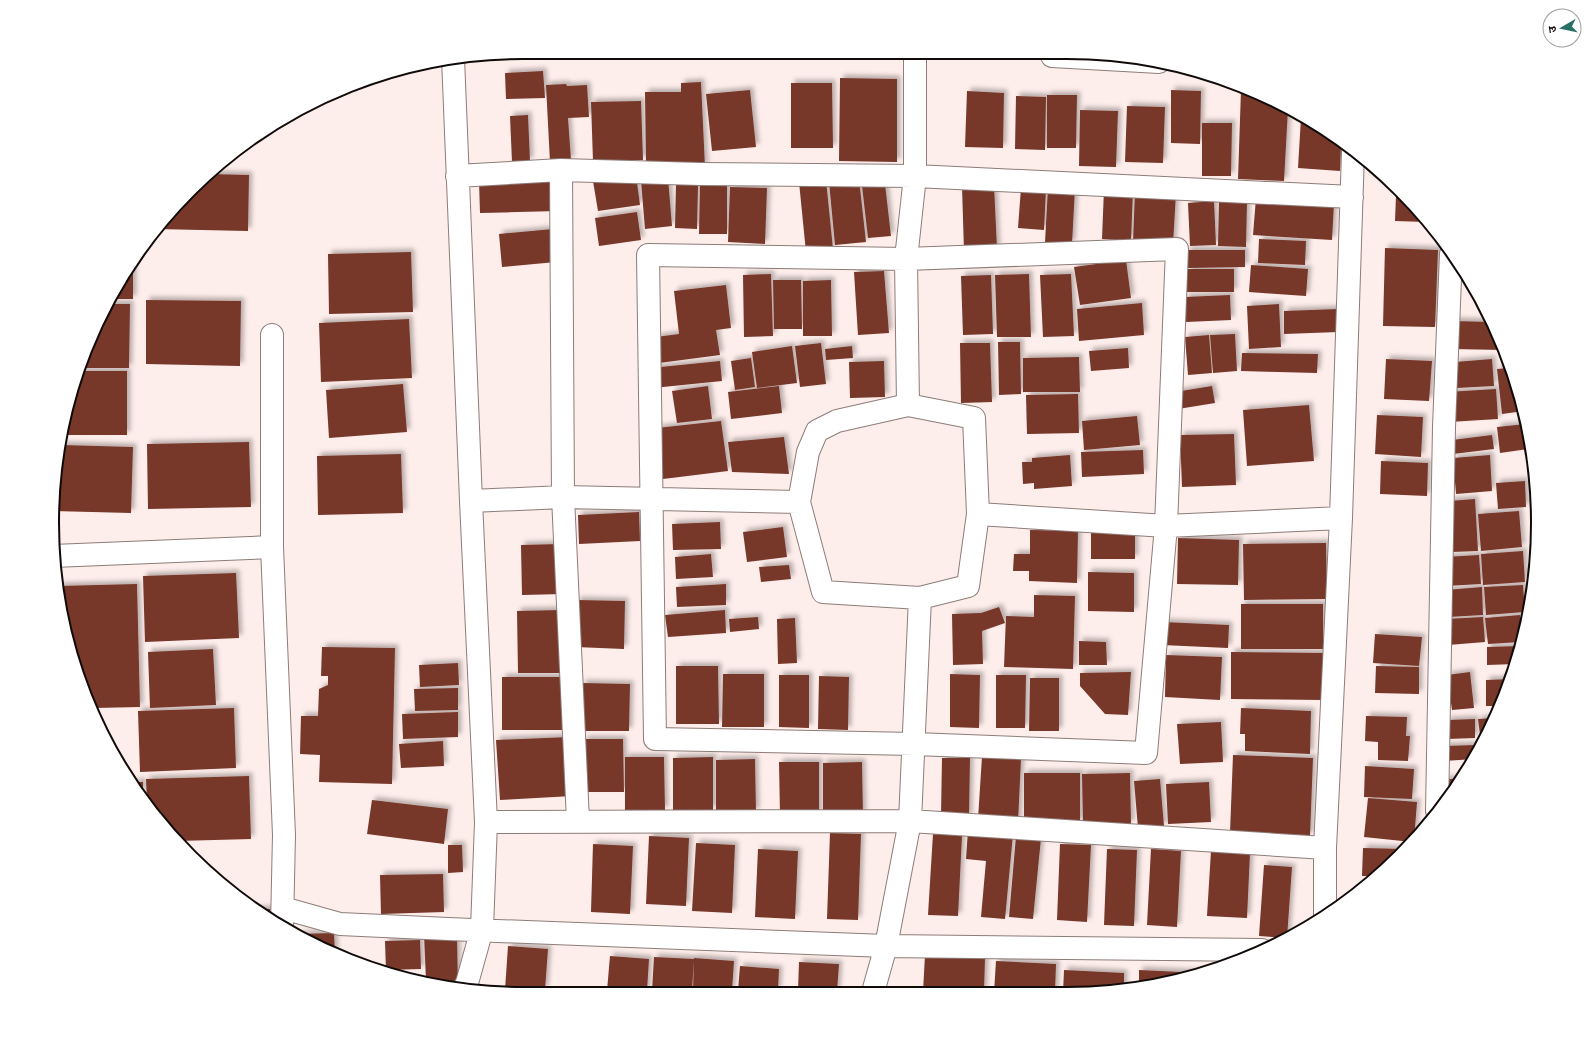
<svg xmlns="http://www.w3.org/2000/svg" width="1590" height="1046" font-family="Roboto,'Noto Sans Devanagari',sans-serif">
<defs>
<filter id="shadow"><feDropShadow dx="3.5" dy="-3.5" stdDeviation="2" flood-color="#0004"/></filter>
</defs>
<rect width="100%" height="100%" fill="#feeeeb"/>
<path fill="#77372b" filter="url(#shadow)" d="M543 71 545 98 506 99 505 73Z
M840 78 897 79V162L839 161Z
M701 82 705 167 646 164 645 92H681V83Z
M791 83H832L833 148H791Z
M566 84 567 86 587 85 589 117 568 118 571 160 550 162 546 85Z
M750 90 756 147 712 151 706 94Z
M1171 90 1201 91 1200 144 1171 143Z
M1241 90 1249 91 1275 100 1288 109 1284 181 1238 179Z
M967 91 1004 93 1003 148 965 147Z
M1047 95H1077L1076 148H1047Z
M1016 96 1046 97 1045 150 1015 149Z
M641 101 643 160 593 161 591 102Z
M1127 106 1165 107 1163 163 1125 162Z
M1080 110 1118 111 1116 167 1079 166Z
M528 115 530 161 512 162 510 116Z
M1301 118 1341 145 1340 171 1298 168Z
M1202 123H1232L1231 176H1202Z
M209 174 249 175 248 231 156 229 190 190Z
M636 175 640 205 598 211 593 181Z
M668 178 672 226 645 229 641 181Z
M557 179 558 211 480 213 479 181Z
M859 179 866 242 835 245 829 182Z
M826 180 833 249 806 252 799 182Z
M676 184 698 185 697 229 675 228Z
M700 184 727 185V234H699Z
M885 184 891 236 868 238 862 186Z
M994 185 997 249 964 251 962 186Z
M730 187 767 188 765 244 728 242Z
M1048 187 1075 188 1072 244 1045 243Z
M1021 188 1046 189 1044 230 1018 228Z
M1104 189 1133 190 1131 241 1102 239Z
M1135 191 1176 193 1173 244 1133 242Z
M1396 196H1403L1427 222 1395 221Z
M1256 198 1334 203 1332 240 1253 235Z
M1214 201 1216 245 1190 246 1188 203Z
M1219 201 1247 202 1246 247 1218 246Z
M637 212 641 240 599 246 595 218Z
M553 229 556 262 502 267 499 234Z
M1259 239 1306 241 1305 265 1258 263Z
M1385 248 1438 250 1435 327 1383 326Z
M1187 250H1245V267L1187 268Z
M411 252 413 312 329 314 328 254Z
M133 260V299H110L115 288Z
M1126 260 1131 298 1080 305 1074 267Z
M1251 265 1308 269 1306 296 1249 292Z
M1187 269H1234V292H1187Z
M884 271 889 333 858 335 854 272Z
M771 274 773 336 744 337 743 275Z
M1029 274 1031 337H997L995 275Z
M1071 274 1074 336 1043 337 1040 275Z
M991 275 993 334 963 335 961 276Z
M773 280H801L802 329H774Z
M831 280 832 336H803V281Z
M726 285 731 328 716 330 720 355 659 363 656 337 679 334 674 291Z
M1230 295 1231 320 1186 322 1185 297Z
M146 300 241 301 240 366 146 364Z
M1142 303 1144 335 1079 341 1077 309Z
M108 304H130L129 368H79Z
M1279 304 1281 347 1249 349 1247 306Z
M1338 309V332L1284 334V311Z
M409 319 412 378 321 382 319 323Z
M1453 321 1492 322 1503 350 1453 349Z
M1235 334 1237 371 1213 373 1210 335Z
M1209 335 1212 373 1188 375 1185 337Z
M998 342H1020L1021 394 999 395Z
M821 343 826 384 800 387 795 346Z
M960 343H990L992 402 961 403Z
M792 346 797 383 757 388 752 352Z
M852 346 853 358 826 360 825 349Z
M1128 348 1129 368 1091 371 1089 351Z
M1242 353 1318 354 1317 373 1241 371Z
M1079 357 1080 392H1023V358Z
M751 358 755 387 735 390 731 361Z
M1386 359 1432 361 1429 401 1384 399Z
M1492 359 1494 386 1457 388 1455 362Z
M720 361 722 381 653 388 651 368Z
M884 361 885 397 850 398 849 362Z
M1509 368 1522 401 1524 411 1502 414 1497 369Z
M77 371H127V435H64Z
M403 384 407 432 329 438 326 390Z
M708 386 712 419 677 423 672 391Z
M779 386 782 413 731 419 728 392Z
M1212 386 1215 403 1178 409 1175 392Z
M1496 389 1498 419 1449 422 1447 392Z
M1078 394 1079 433 1027 434 1026 395Z
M1309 405 1314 461 1247 466 1243 410Z
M1377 415 1423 417 1421 457 1375 454Z
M1137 416 1140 445 1084 450 1082 421Z
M721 421 728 471 663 479 657 428Z
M1526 424 1528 449 1500 453 1497 427Z
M1234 434 1236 485 1182 487 1180 435Z
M1492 435 1494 449 1453 454 1452 440Z
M784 437 789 474 732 472 728 442Z
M249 442 251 507 148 509 147 444Z
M62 445 133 447 131 513 53 511V492Z
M1143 450 1144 474 1082 477 1081 452Z
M401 454 403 513 318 515 317 456Z
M1070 455 1072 486 1034 489V483L1023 484 1022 462H1032V458Z
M1490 455 1492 491 1456 494 1453 458Z
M1381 461 1428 463 1427 496 1380 494Z
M1525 481 1526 507 1498 509 1496 483Z
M1475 499 1478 551 1452 552 1449 501Z
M1519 511 1522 547 1481 551 1478 514Z
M639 512 640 541 579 544 578 515Z
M720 522 721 549 673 550 672 524Z
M783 527 787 557 747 562 743 532Z
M1091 528H1135V559H1091Z
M1030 530 1078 531 1077 583 1029 581V571H1013L1014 554H1030Z
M1178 538 1239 540 1238 585 1177 584Z
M1326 543 1327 599 1244 600 1243 544Z
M561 544 562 594 522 595 521 545Z
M1523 551 1525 582 1483 585 1481 554Z
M711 554 713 577 676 579 675 557Z
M1479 555 1481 584 1446 586 1445 557Z
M789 565 791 579 761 582 759 567Z
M1088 572 1134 573V612L1088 611Z
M236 573 239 638 145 642 143 576Z
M137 584 140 707 94 708 68 645 58 586Z
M726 584V605L677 607 676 587Z
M1523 585 1525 612 1486 615 1484 587Z
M1482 587 1483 615 1448 617 1446 590Z
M1034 595 1075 596 1073 669 1004 667 1006 616 1034 617Z
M577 600 625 601 624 649 576 647Z
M1241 604H1323V649H1241Z
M999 607 1005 623 982 631 983 664 953 665 952 614 981 613Z
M561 610V673H518L517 611Z
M725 610 726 633 668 637 665 615Z
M1520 615 1521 642 1488 644 1485 618Z
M758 617 759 629 730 632 729 619Z
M1483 617 1485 642 1448 645 1446 619Z
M795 618 797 663 778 664 777 619Z
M1163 622 1229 625 1228 648 1162 645Z
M1375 634 1422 637 1419 666 1373 663Z
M1079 641 1106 642 1107 665H1079Z
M1520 646 1515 664 1487 665V647Z
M322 647 395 648 392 784 319 782 320 755 300 754 301 716H318L319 689 328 685V676H321Z
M213 649 216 705 150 708 148 652Z
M1231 652 1323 653V700L1231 699Z
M1166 655 1222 657 1220 700 1165 697Z
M458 663 459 685 420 687 419 665Z
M676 666H718L719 724H676Z
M1376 666 1419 667V694L1375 693Z
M1131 672 1128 715 1105 714 1080 686V673Z
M1470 672 1474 708 1452 710 1447 675Z
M723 674H764V727H722Z
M950 674 980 675 979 728 950 727Z
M779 675H809V728L779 727Z
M996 675H1026L1025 728H996Z
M819 676 849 677 848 730 818 729Z
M502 677H568V730H502Z
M1030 678H1059V731H1029Z
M1511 679 1499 706H1486V680Z
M582 683 630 684 629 731H581Z
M458 688V710L415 711 414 689Z
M234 708 236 768 140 772 138 711Z
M1241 708 1311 711 1310 754 1245 751V734H1240Z
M458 712V737L403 739 402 714Z
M1366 716 1407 717 1406 736H1410L1408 761 1378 760V742L1365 741Z
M1493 718 1482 742H1481L1478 719Z
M1475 719V738L1447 739V720Z
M1221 722 1223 762 1180 764 1177 724Z
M569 737 572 796 500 800 496 740Z
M584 739H623L624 792H585Z
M443 741 444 766 401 768 399 744Z
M1476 745V756L1474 759 1444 761V746Z
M1233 755 1313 758 1310 836 1230 833Z
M625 757H664L665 810H625Z
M713 757V810H673V758Z
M982 757 1021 759 1018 822 978 819Z
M942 758H970L969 817 941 816Z
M755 759 756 812H716V760Z
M779 762H819V815H780Z
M862 762 863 815 823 816V763Z
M1365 766 1414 769 1412 799 1364 797Z
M1024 773H1080V823H1024Z
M1130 773 1131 824 1083 825 1082 774Z
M249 776 251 839 177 841 169 833 147 803 146 779Z
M1160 779 1164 826 1138 828 1134 781Z
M1444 779H1460L1445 801Z
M132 782H143V798Z
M1209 782 1211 822 1168 824 1166 784Z
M1368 798 1417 802 1414 840 1412 842 1364 837Z
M372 800 448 809 444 844 367 834Z
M968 830 1013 834 1005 919 981 917 986 861 966 859Z
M830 833 861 834 858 920 827 919Z
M933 834 962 836 958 916 928 915Z
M649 836 689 838 686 906 646 904Z
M1016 836 1041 838 1033 919 1009 917Z
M696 843 735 845 732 913 692 911Z
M593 844 633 846 630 914 591 912Z
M1060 844 1091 845 1087 922 1057 920Z
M448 845H462L463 872 448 873Z
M1363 848 1405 849 1376 876H1362Z
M758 849 798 851 795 919 755 917Z
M1107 849 1137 850 1134 926 1104 925Z
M1151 849 1181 851 1177 927 1147 925Z
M1211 851 1250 853 1247 918 1207 916Z
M1264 865 1292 867 1287 938 1259 936Z
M443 874 444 912 381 914 380 875Z
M254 909H270V919L262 915Z
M334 933 335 954 297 934Z
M457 934 458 989 426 980 424 935Z
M420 940 421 969 386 970 385 941Z
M508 946 548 949 545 990H505Z
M925 955 985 958 984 992H923Z
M610 956 649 959 647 991H607Z
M654 957 694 959 692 991H652Z
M694 958 734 961 732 991H693Z
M996 961 1056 964 1055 993H994Z
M799 962 839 964 837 992H798Z
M740 966 779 969 778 991H738Z
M1064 970 1124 973V989L1098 993H1063Z
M1139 970 1203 973 1189 978 1139 986Z"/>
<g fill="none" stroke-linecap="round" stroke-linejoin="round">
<defs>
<path id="minor" d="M1052 56 1159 62
M453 58 471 501 486 822 482 929 467 983 463 990
M561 170 563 497 578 821
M457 176 561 170 700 174 915 176 1352 197
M1177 249 1166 526 1146 753 915 744 655 739 648 255 906 259Z
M272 335V547L284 835 282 926
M908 405 974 418 978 514 968 586 920 598 823 592 799 502 808 452 817 431 837 421Z
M908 405 906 259 915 176V56
M471 501 563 497 799 502
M978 514 1166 526 1341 518
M53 556 272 547
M1437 811 1444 427 1451 254
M486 822 910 821 1325 848
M283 908 340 924 448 929 886 946 1262 950
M1325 915V848L1341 518 1353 152
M873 992 886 946 910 821 920 598"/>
</defs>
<use href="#minor" stroke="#8d7c78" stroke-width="24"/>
<use href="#minor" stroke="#fff" stroke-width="22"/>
</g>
<path d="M0 0H1590V1046H0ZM523 59H1067A464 464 0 0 1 1531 523V523A464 464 0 0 1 1067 987H523A464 464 0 0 1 59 523V523A464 464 0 0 1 523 59Z" fill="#fff" fill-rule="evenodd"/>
<path fill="none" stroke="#100a08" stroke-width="2" d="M523 59H1067A464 464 0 0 1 1531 523V523A464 464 0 0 1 1067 987H523A464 464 0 0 1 59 523V523A464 464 0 0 1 523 59Z"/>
<g transform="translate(1562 28) rotate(261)"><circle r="19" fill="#ffffff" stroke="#9f9d9c"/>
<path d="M0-3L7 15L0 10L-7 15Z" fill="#286f64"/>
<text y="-6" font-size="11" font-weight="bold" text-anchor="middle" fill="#100a08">उ</text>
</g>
</svg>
